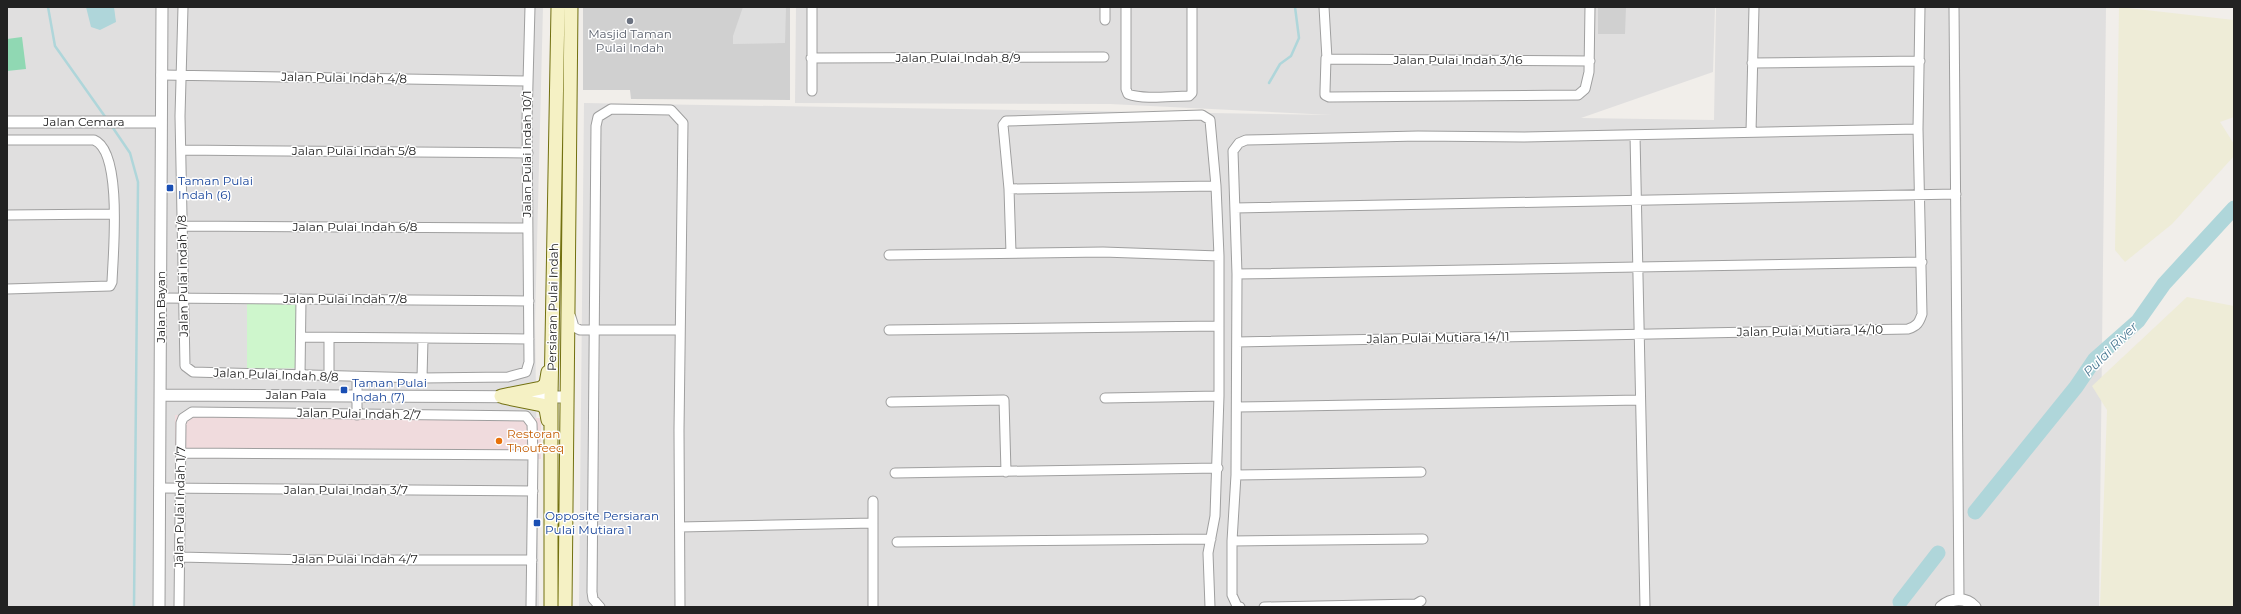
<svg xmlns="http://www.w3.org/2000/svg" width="2241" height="614" font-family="Montserrat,sans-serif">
<rect width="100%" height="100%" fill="#f1eeea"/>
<path fill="#e0dfdf" d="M7 7H543L535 323 539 607H7Z
M796 7H1715L1713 72 1581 118 1714 120 1716 7H2106L2099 607H579L584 103 1332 115 1110 104 795 103Z"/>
<path fill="#f0dbdd" d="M175 415 541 418V459L175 456Z"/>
<path fill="#d0d0d0" d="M583 7H790V100L631 99 630 90H583Z
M1598 7H1626L1625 34H1598Z"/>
<path fill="#eeecd7" d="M2119 7 2234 20V117L2220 122 2234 144V156L2172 224 2125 262 2115 250Z
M2187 297 2234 306V607H2100L2107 410 2092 386Z"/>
<path fill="#cef6cc" d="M247 303 297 305V366L295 368 247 370Z"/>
<path fill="#90d8b3" d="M22 37 26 69 7 71V39Z"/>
<path fill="#dedede" d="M743 7H786L785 43 733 44V36Z"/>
<path fill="#afd6da" d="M86 7H114L116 22 100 30 91 27Z"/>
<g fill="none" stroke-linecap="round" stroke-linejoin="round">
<path stroke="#afd6da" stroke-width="2.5" d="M48 7 55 46 106 118
M1269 83 1280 64 1291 56 1299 38 1295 7
M111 125 130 153 138 182 134 607"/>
<path stroke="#afd6da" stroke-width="15" d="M1975 512 2076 387 2095 359 2138 321 2164 284 2234 208
M1900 602 1938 553"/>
<defs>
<path id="minor" d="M183 7 180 116 185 366 193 372 422 378 508 377 526 372 529 362 527 120 530 7
M1126 7V89L1128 94C1145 100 1170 96 1189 96L1192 93V7
M1324 7 1327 59 1590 61
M1954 7 1959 599
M1105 20V7
M811 58 1104 57
M1326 58 1325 91V95L1329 97 1578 95 1585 89 1589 72 1590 7
M1752 63 1920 61
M161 75 527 81
M812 91V7
M1751 132 1754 7
M1635 135 1645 607
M7 140H94C123 151 113 255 112 282L110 286 7 289
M181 150 528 153
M1009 189 1216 186
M1235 208 1956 194
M7 215 114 214
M181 226 528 228
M1011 253 1009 189 1003 125 1006 121 1202 115 1210 120 1216 186 1219 256V396L1215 516 1208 553 1210 607
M889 255 1103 252 1219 256
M1237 274 1922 262
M161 298 529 301
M571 317 574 327 580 330H680
M889 330 1219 326
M301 337 529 339
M1237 342 1908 329C1917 326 1919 323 1922 314L1918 129 1920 7
M300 375 301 299
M329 377V338
M422 378 423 339
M1105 398 1219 396
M891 402 1004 400 1006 472
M1237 407 1640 400
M357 415V377
M181 453 533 455
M895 473 1218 468
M1236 475 1421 472
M159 488 533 491
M873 501V607
M680 527 873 523
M1232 541 1423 539
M897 542 1211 539
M179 557 311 560H532
M179 607 181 423 183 418 192 412 526 416 532 424 533 455 531 607
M600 607 593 599 592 592 596 126 598 117 611 109 671 110 683 123 679 430 680 607
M1240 607 1237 606 1232 595V541L1236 475 1237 274 1233 151 1239 143 1246 140 1418 136 1524 137 1918 129
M1264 607 1416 604 1421 601"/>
<path id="tertiary" d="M7 122H160
M161 395 565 397
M159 607 162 7
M1941 607C1951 598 1966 597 1975 607"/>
<path id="secondary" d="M501 396 541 388 546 384 548 372
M503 397 542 405 546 409 548 420
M551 607V397L558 7
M565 607 571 7"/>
</defs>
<use href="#minor" stroke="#9f9f9f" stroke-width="11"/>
<use href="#tertiary" stroke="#9f9f9f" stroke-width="13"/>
<use href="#secondary" stroke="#727010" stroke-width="15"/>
<use href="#minor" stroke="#fff" stroke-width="9"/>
<use href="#tertiary" stroke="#fff" stroke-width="11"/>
<use href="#secondary" stroke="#f5f1c4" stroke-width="13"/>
</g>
<circle fill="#6b7280" stroke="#fff" stroke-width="1.5" cx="630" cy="21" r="4"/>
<g fill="#1a4fb4" stroke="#fff" stroke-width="1.5">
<rect x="166" y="184" width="8" height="8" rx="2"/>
<rect x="340" y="386" width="8" height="8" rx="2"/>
<rect x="533" y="519" width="8" height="8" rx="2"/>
</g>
<circle fill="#e8710a" stroke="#fff" stroke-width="1.5" cx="499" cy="441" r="4"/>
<g text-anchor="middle" stroke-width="3" stroke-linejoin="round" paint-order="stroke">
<g font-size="12" fill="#5b616d" stroke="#fff">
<text x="630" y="38">Masjid Taman<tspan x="630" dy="14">Pulai Indah</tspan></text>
</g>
<g font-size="12" fill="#222" stroke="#fff">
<text x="958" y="62">Jalan Pulai Indah 8/9</text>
<text x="1458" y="64">Jalan Pulai Indah 3/16</text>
<text transform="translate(344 78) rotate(1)" y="4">Jalan Pulai Indah 4/8</text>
<text x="84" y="126">Jalan Cemara</text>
<text x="354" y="155">Jalan Pulai Indah 5/8</text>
<text transform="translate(527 154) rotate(-90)" y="4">Jalan Pulai Indah 10/1</text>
<text x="355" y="231">Jalan Pulai Indah 6/8</text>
<text transform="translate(183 276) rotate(-91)" y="4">Jalan Pulai Indah 1/8</text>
<text x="345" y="303">Jalan Pulai Indah 7/8</text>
<text transform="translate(161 307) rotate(-90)" y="4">Jalan Bayan</text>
<text transform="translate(553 307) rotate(-89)" y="4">Persiaran Pulai Indah</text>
<text transform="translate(1810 331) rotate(-1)" y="4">Jalan Pulai Mutiara 14/10</text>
<text transform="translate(1438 338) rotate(-1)" y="4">Jalan Pulai Mutiara 14/11</text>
<text transform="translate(276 375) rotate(2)" y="4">Jalan Pulai Indah 8/8</text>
<text x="296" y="399">Jalan Pala</text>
<text transform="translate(359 414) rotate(1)" y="4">Jalan Pulai Indah 2/7</text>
<text x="346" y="494">Jalan Pulai Indah 3/7</text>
<text transform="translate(180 507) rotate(-89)" y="4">Jalan Pulai Indah 1/7</text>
<text x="355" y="563">Jalan Pulai Indah 4/7</text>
</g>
<g font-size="12" fill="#164399" stroke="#fff" text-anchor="start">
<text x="178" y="185">Taman Pulai<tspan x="178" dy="14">Indah (6)</tspan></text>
<text x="352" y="387">Taman Pulai<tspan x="352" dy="14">Indah (7)</tspan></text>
<text x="545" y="520">Opposite Persiaran<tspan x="545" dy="14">Pulai Mutiara 1</tspan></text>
</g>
<g font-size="12" fill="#c56008" stroke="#fff" text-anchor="start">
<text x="507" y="438">Restoran<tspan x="507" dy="14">Thoufeeq</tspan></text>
</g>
<g font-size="13" font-style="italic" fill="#4c7993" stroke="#fff">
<text transform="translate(2110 349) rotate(-45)" y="5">Pulai River</text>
</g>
</g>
<rect width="2241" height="614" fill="none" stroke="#222222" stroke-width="16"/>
</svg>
